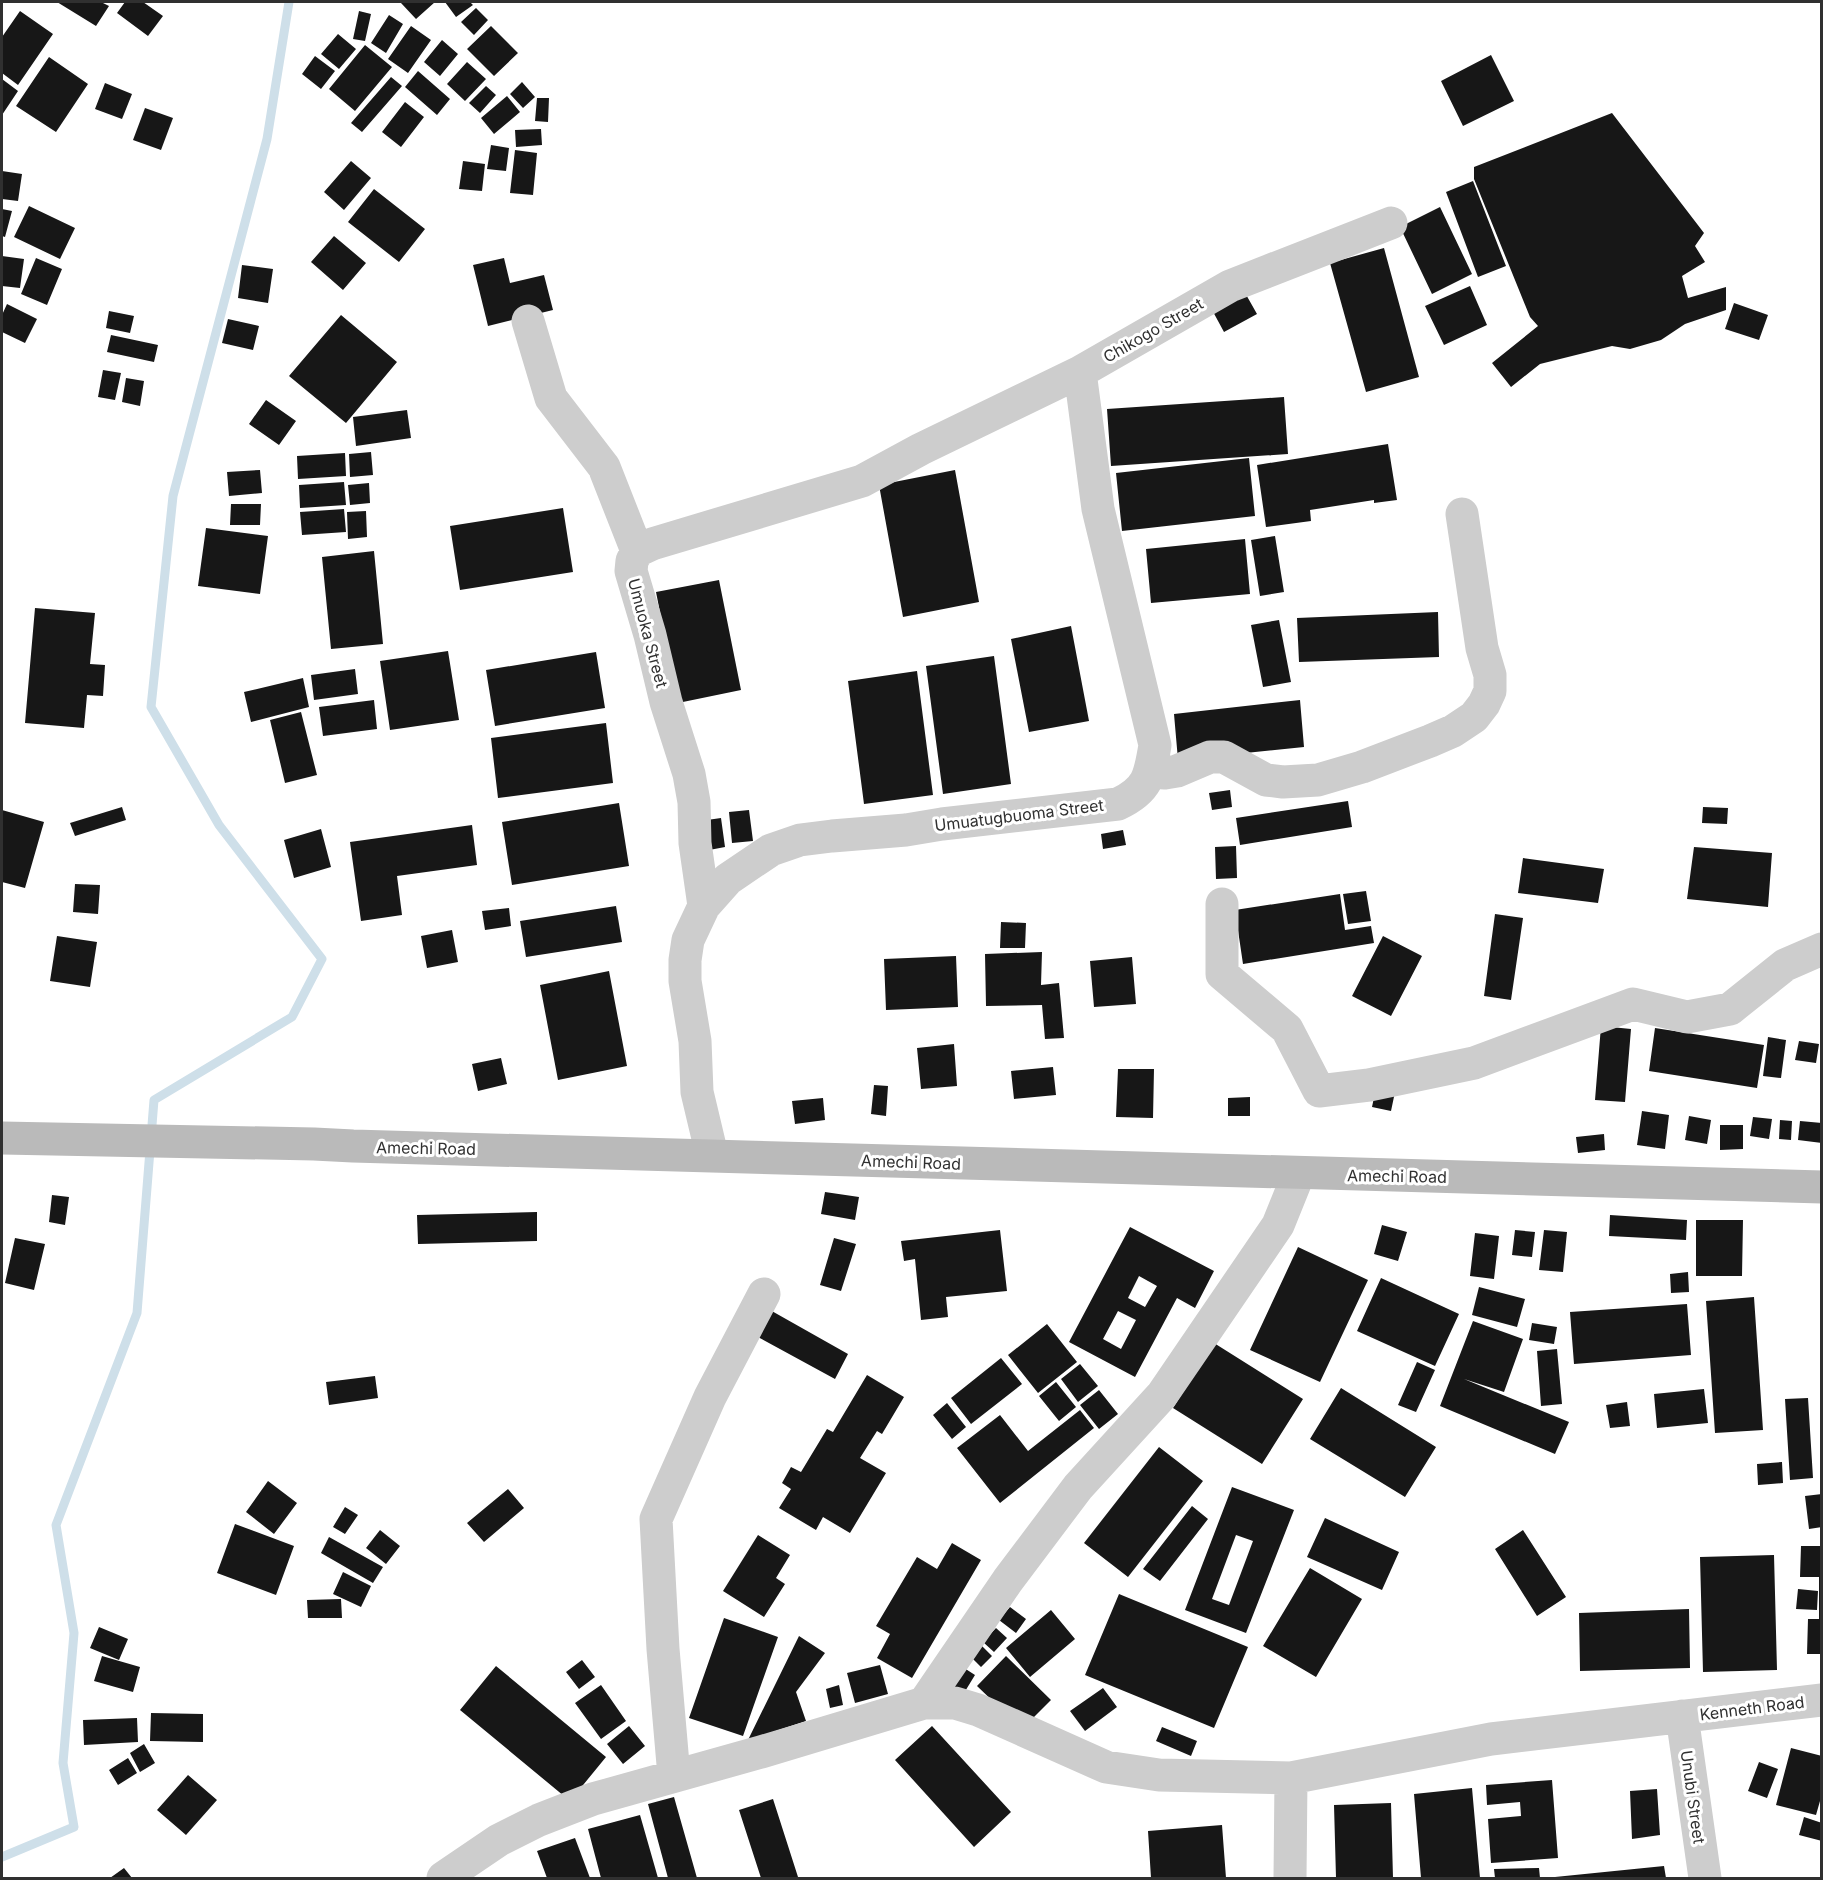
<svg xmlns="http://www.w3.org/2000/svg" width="1823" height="1880" font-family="Inter,sans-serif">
<rect width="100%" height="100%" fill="#fff"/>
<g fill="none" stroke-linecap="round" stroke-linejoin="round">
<path stroke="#cedfe9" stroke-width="9" d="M2 1857 74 1827 63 1763 74 1633 56 1525 137 1313 154 1100 292 1017 322 959 219 825 151 707 173 496 267 139 289 2"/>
</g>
<path fill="#171717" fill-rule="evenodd" d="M57 2H101L109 6 96 26Z
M125 2H143L163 16 148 36 117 13Z
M403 2H435L416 19 401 3Z
M445 2H470L473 5 456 17Z
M476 8 488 20 474 35 461 22Z
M20 11 53 34 18 85 2 73V37Z
M359 11 371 14 365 41 353 39Z
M389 15 403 24 386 53 371 43Z
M411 26 431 40 408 73 388 59Z
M491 26 518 53 494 76 467 49Z
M338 34 356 49 339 69 321 54Z
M442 40 458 54 440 76 424 62Z
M365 45 392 67 355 111 329 89Z
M1491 55 1514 101 1463 126 1441 81Z
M315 56 335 71 321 89 302 74Z
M49 57 88 84 56 132 16 106Z
M467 62 486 79 465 101 447 84Z
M418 71 450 99 437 115 405 87Z
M391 77 402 86 362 132 351 123Z
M2 79 18 91 2 115Z
M522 82 535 97 523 108 510 94Z
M105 83 132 94 122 119 95 109Z
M486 86 496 95 480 113 469 103Z
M507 96 520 112 494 134 481 118Z
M537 98H549L548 122 535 121Z
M405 102 424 117 401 147 382 132Z
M145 108 173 118 161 150 133 140Z
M1612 113 1704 233 1695 246 1705 262 1682 276 1688 298 1726 287V310L1685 324 1661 340 1630 349 1612 346 1540 364 1511 387 1492 363 1538 326 1530 317 1474 179V167Z
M541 129 542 145 516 147 515 130Z
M491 145 509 148 506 171 487 169Z
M515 150 537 153 533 195 510 193Z
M351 161 371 178 344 210 324 192Z
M463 161 485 164 482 191 459 189Z
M2 171 22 174 18 201 2 199Z
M1473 181 1506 266 1478 277 1446 192Z
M374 189 425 229 399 262 348 222Z
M29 206 75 228 60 259 14 237Z
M1440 207 1472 274 1432 294 1400 227Z
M2 209 12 211 5 237 2 236Z
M334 236 366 263 343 290 311 262Z
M1384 248 1419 377 1366 392 1330 263Z
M2 256 24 259 20 288 2 286Z
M36 258 62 269 47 305 21 294Z
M504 258 510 283 544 275 553 310 488 326 473 265Z
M242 265 273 269 268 303 238 298Z
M1470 286 1487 325 1444 345 1425 306Z
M1244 291 1257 314 1224 332 1211 308Z
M1734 303 1768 315 1759 340 1725 329Z
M7 304 37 319 25 343 2 332V315Z
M109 311 134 316 130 333 106 328Z
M341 315 397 362 346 423 289 376Z
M228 319 259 326 253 350 222 343Z
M111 335 158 345 154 362 107 352Z
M103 370 121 373 115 400 98 397Z
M126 378 144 381 140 406 122 402Z
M1284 397 1288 454 1111 466 1107 409Z
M266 400 296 421 279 445 249 424Z
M407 410 411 438 356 446 353 417Z
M1388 444 1397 500 1374 503V500L1310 510 1311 521 1266 527 1257 465Z
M371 452 373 475 350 477 349 454Z
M345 453 346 476 298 479 297 456Z
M1249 458 1255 516 1122 531 1116 473Z
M260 470 262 493 229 496 227 472Z
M955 470 979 602 903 617 879 485Z
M344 482 346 505 300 508 299 485Z
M369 483 370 503 350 505 348 485Z
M231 504H261L260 525H230Z
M563 508 573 572 460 590 450 526Z
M344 509 346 532 302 535 300 512Z
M366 511 367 537 348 539 347 512Z
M206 528 268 536 260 594 198 586Z
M1275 536 1284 592 1260 596 1251 540Z
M1245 539 1250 594 1151 603 1146 549Z
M374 551 383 644 331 649 322 557Z
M719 580 741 690 678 703 656 592Z
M35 608 95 613 90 664 105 665 103 696 87 695 84 728 25 723Z
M1438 612 1439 657 1299 662 1297 618Z
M1279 620 1291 682 1263 687 1251 625Z
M1071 626 1089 721 1029 732 1011 639Z
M448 651 459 720 390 730 380 661Z
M596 652 605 708 495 726 486 670Z
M994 656 1011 784 943 794 926 666Z
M355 669 358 694 314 700 311 675Z
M917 671 933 795 864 804 848 681Z
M303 678 309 707 251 722 244 692Z
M374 700 377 729 323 736 319 707Z
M1300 700 1304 747 1178 760 1174 714Z
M301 712 317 775 285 783 270 720Z
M606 723 613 783 498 798 491 738Z
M1230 790 1232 807 1212 810 1209 793Z
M1348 801 1352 827 1240 845 1236 818Z
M619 803 629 866 512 885 502 822Z
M122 807 126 820 75 836 70 823Z
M1703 807 1728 808 1727 824 1702 823Z
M2 810 44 822 25 888 2 882Z
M749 810 753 841 732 843 729 812Z
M721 818 725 847 704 851 700 821Z
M472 825 477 865 397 876 402 915 361 921 350 842Z
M321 829 331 867 294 878 284 840Z
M1123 830 1126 845 1103 849 1101 834Z
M1236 846 1237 878 1216 879 1215 847Z
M1694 847 1772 853 1768 907 1687 899Z
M1523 858 1604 869 1598 903 1518 893Z
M75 884 100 885 98 914 73 912Z
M1366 891 1371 921 1348 924 1343 894Z
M1340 894 1345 930 1371 926 1374 943 1243 964 1235 910Z
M616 906 622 942 526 957 520 921Z
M509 908 511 926 485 930 482 911Z
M1495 914 1523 918 1511 1000 1484 996Z
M1001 922 1026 923 1025 948H1000Z
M452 930 458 962 427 968 421 936Z
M57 936 97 942 90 987 50 981Z
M1383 936 1422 956 1391 1016 1352 996Z
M1042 952 1041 985 1059 983 1064 1038 1045 1039 1042 1005 986 1006 985 954Z
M956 956 958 1007 886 1010 884 959Z
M1132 957 1136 1004 1094 1007 1090 961Z
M609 971 627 1066 558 1080 540 985Z
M1601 1026 1631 1029 1625 1102 1595 1100Z
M1655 1028 1764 1045 1757 1088 1649 1071Z
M1768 1037 1786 1040 1781 1078 1763 1076Z
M1799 1041 1819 1044 1816 1063 1795 1060Z
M954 1044 957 1086 921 1089 917 1048Z
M501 1058 507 1084 478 1091 472 1064Z
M1053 1067 1056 1095 1014 1099 1011 1071Z
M1118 1069H1154L1153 1118 1116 1117Z
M874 1085 888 1086 886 1116 871 1114Z
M1376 1088 1395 1092 1391 1111 1372 1107Z
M1250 1097V1116H1228V1098Z
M823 1098 825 1120 795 1124 792 1101Z
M1642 1111 1669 1115 1665 1149 1637 1145Z
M1689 1116 1711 1120 1707 1144 1685 1140Z
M1753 1117 1772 1119 1769 1139 1750 1136Z
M1780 1120 1792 1121 1791 1140 1779 1139Z
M1800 1121 1822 1123V1143L1798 1140Z
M1720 1125H1743V1149L1720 1150Z
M1604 1134 1605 1150 1578 1153 1576 1137Z
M825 1192 859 1197 855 1220 821 1214Z
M52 1195 69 1197 65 1225 49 1222Z
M537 1212V1241L418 1244 417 1215Z
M1610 1215 1687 1220 1686 1240 1609 1236Z
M1696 1220H1743L1742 1276H1696Z
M1382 1225 1407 1232 1398 1261 1374 1254Z
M1130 1227 1214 1271 1195 1308 1177 1298 1135 1377 1069 1342ZM1139 1276 1157 1286 1145 1307 1128 1298ZM1118 1311 1136 1320 1121 1349 1103 1339Z
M1000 1230 1007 1291 946 1297 948 1317 921 1320 915 1259 904 1261 901 1241Z
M1515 1230 1535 1232 1532 1257 1512 1255Z
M1544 1230 1567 1232 1563 1272 1539 1270Z
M1475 1233 1499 1236 1494 1279 1470 1276Z
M15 1238 45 1244 34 1290 5 1283Z
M834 1238 856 1244 841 1291 820 1285Z
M1298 1247 1368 1280 1320 1382 1250 1350Z
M1688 1272 1689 1292 1671 1293 1670 1274Z
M1381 1278 1459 1314 1435 1366 1357 1331Z
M1479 1287 1525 1299 1517 1327 1472 1315Z
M1754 1297 1763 1430 1715 1433 1706 1301Z
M1687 1304 1691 1355 1574 1364 1570 1312Z
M770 1310 848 1354 835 1379 756 1336Z
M1473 1321 1523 1339 1504 1392 1464 1379 1569 1422 1555 1454 1440 1406Z
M1532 1323 1557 1327 1554 1344 1529 1340Z
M1047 1324 1077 1362 1038 1393 1008 1355Z
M1214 1343 1303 1399 1262 1464 1173 1408Z
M1557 1349 1562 1404 1541 1406 1537 1351Z
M1001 1358 1022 1384 971 1424 951 1398Z
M1417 1362 1435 1370 1416 1412 1398 1405Z
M1080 1364 1098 1386 1078 1402 1061 1379Z
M867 1375 904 1397 882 1434 877 1431 860 1458 886 1473 850 1533 823 1517 816 1530 779 1508 791 1489 782 1483 791 1467 801 1472 827 1429 833 1432Z
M375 1376 378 1398 329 1405 326 1382Z
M1056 1382 1076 1407 1059 1421 1039 1396Z
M1341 1388 1436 1447 1405 1497 1310 1439Z
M1704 1389 1708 1423 1657 1428 1654 1394Z
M1099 1390 1118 1414 1099 1429 1080 1405Z
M1808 1398 1813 1478 1790 1480 1785 1399Z
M1627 1402 1630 1426 1610 1428 1606 1405Z
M947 1403 966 1427 952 1439 933 1415Z
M1080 1410 1094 1428 1000 1503 957 1448 1000 1415 1028 1451Z
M1159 1447 1203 1481 1128 1577 1084 1543Z
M1782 1462 1783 1483 1758 1485 1757 1464Z
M268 1481 297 1503 274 1534 246 1512Z
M1232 1487 1294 1510 1246 1633 1185 1610ZM1236 1535 1253 1541 1229 1605 1212 1599Z
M508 1489 524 1508 484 1542 467 1523Z
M1822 1494V1527L1809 1529 1805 1496Z
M1192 1506 1208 1519 1160 1581 1143 1569Z
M345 1507 358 1515 345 1534 333 1527Z
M1325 1518 1399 1552 1382 1590 1307 1557Z
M235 1524 294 1546 276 1595 217 1573Z
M380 1530 400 1546 386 1564 366 1548Z
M1523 1530 1566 1597 1537 1616 1495 1549Z
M758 1535 790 1555 776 1578 785 1584 764 1617 723 1591Z
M329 1537 383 1567 373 1583 321 1553Z
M952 1543 981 1560 912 1678 877 1658 890 1634 876 1626 917 1557 937 1569Z
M1801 1546H1822V1654H1807L1808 1619H1819V1577H1800Z
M1774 1555 1777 1670 1703 1672 1700 1557Z
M1310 1568 1362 1599 1316 1677 1263 1646Z
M343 1572 371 1586 361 1607 333 1594Z
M1798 1589 1818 1591 1817 1610 1796 1609Z
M1119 1594 1248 1647 1214 1728 1085 1675Z
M341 1599 342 1618H308L307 1600Z
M1010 1607 1026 1619 1016 1633 999 1620Z
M1689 1609 1690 1668 1580 1671 1579 1613Z
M1051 1610 1075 1639 1030 1677 1006 1648Z
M724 1618 778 1637 743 1736 689 1718Z
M99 1627 128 1639 119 1660 90 1648Z
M996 1628 1007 1638 994 1652 983 1642Z
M799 1636 825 1653 796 1692 806 1721 748 1740Z
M979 1643 992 1656 981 1667 968 1654Z
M102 1656 140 1667 133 1692 94 1681Z
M1006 1656 1051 1700 1022 1729 977 1686Z
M582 1660 595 1677 579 1689 566 1672Z
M880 1665 888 1694 855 1703 847 1673Z
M496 1666 606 1757 570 1801 460 1710Z
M961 1666 975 1675 964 1693 950 1684Z
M601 1685 626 1721 601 1739 575 1703Z
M839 1685 843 1705 830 1708 826 1689Z
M1103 1688 1117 1707 1085 1731 1070 1711Z
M151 1713 203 1714V1742L150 1741Z
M137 1718 138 1742 84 1745 83 1720Z
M629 1726 645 1746 623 1764 607 1744Z
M932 1726 1011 1812 974 1847 895 1760Z
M1162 1727 1197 1741 1191 1756 1156 1741Z
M144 1744 155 1763 140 1772 130 1753Z
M1791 1748 1822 1756V1794L1816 1815 1776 1805Z
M128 1758 137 1773 118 1785 109 1770Z
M1759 1762 1778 1769 1767 1798 1748 1791Z
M188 1775 217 1800 186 1835 157 1810Z
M1552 1780 1558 1858 1491 1863 1488 1819 1521 1816 1520 1802 1487 1805 1486 1785Z
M1472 1788 1480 1878H1421L1414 1794Z
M1657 1789 1660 1835 1632 1839 1630 1791Z
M674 1797 697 1878H668L648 1804Z
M773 1799 798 1877 793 1878H761L739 1810Z
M1391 1803 1393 1878H1336L1334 1805Z
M640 1815 658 1878H601L588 1829Z
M1804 1817 1822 1823V1841L1799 1835Z
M1222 1825 1226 1878H1151L1148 1831Z
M575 1838 590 1878H547L537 1851Z
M1664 1866 1666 1878H1555V1877Z
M124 1868 132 1878H110Z
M1539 1868 1540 1878H1495L1494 1869Z"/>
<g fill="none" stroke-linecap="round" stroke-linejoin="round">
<path stroke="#cdcdcd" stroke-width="33" d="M528 321 551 398 604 467 637 551
M1151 772 1165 773 1177 771 1210 757H1224L1266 780 1283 782 1318 780 1362 767 1430 741 1453 731 1474 717 1484 704 1490 691V675L1482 648 1462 514
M1222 904V974L1287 1029 1319 1091 1369 1085 1474 1063 1633 1004 1687 1017 1730 1009 1785 965 1822 949
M704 906 695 843 694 802 689 774 666 702 650 635 631 571 632 561 637 551 652 544 862 481 921 449 1080 372 1230 286 1391 223
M712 1155 697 1092 695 1041 685 981V960L688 940 704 906 728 879 771 850 800 840 832 836 906 830 942 824 1118 804C1148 790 1150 776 1155 745L1098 509 1080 372
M924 1703 1008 1580 1078 1487 1162 1395 1278 1225 1299 1173
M1682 1716 1705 1878
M674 1776 663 1649 656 1519 710 1397 764 1294
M443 1878 499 1840 539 1820 593 1799 761 1752 924 1703H955L978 1710 1106 1767 1159 1775 1291 1778 1491 1739 1822 1700
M1290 1878 1291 1778"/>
<path stroke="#bababa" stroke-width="33" d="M2 1138 314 1144 353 1146 1822 1187"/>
</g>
<g text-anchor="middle" stroke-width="6" stroke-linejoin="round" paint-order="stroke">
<g font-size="16" fill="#303030" stroke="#fff">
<text transform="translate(1153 330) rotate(-30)" y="6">Chikogo Street</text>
<text transform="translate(648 633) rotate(75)" y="6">Umuoka Street</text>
<text transform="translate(1019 815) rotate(-7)" y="6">Umuatugbuoma Street</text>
<text transform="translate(426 1148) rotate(1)" y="6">Amechi Road</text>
<text transform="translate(911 1162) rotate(2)" y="6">Amechi Road</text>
<text transform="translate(1397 1176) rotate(1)" y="6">Amechi Road</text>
<text transform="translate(1752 1708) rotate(-7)" y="6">Kenneth Road</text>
<text transform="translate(1693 1797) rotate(82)" y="6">Unubi Street</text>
</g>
</g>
<rect width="1823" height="1880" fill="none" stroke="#303030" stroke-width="6"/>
</svg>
